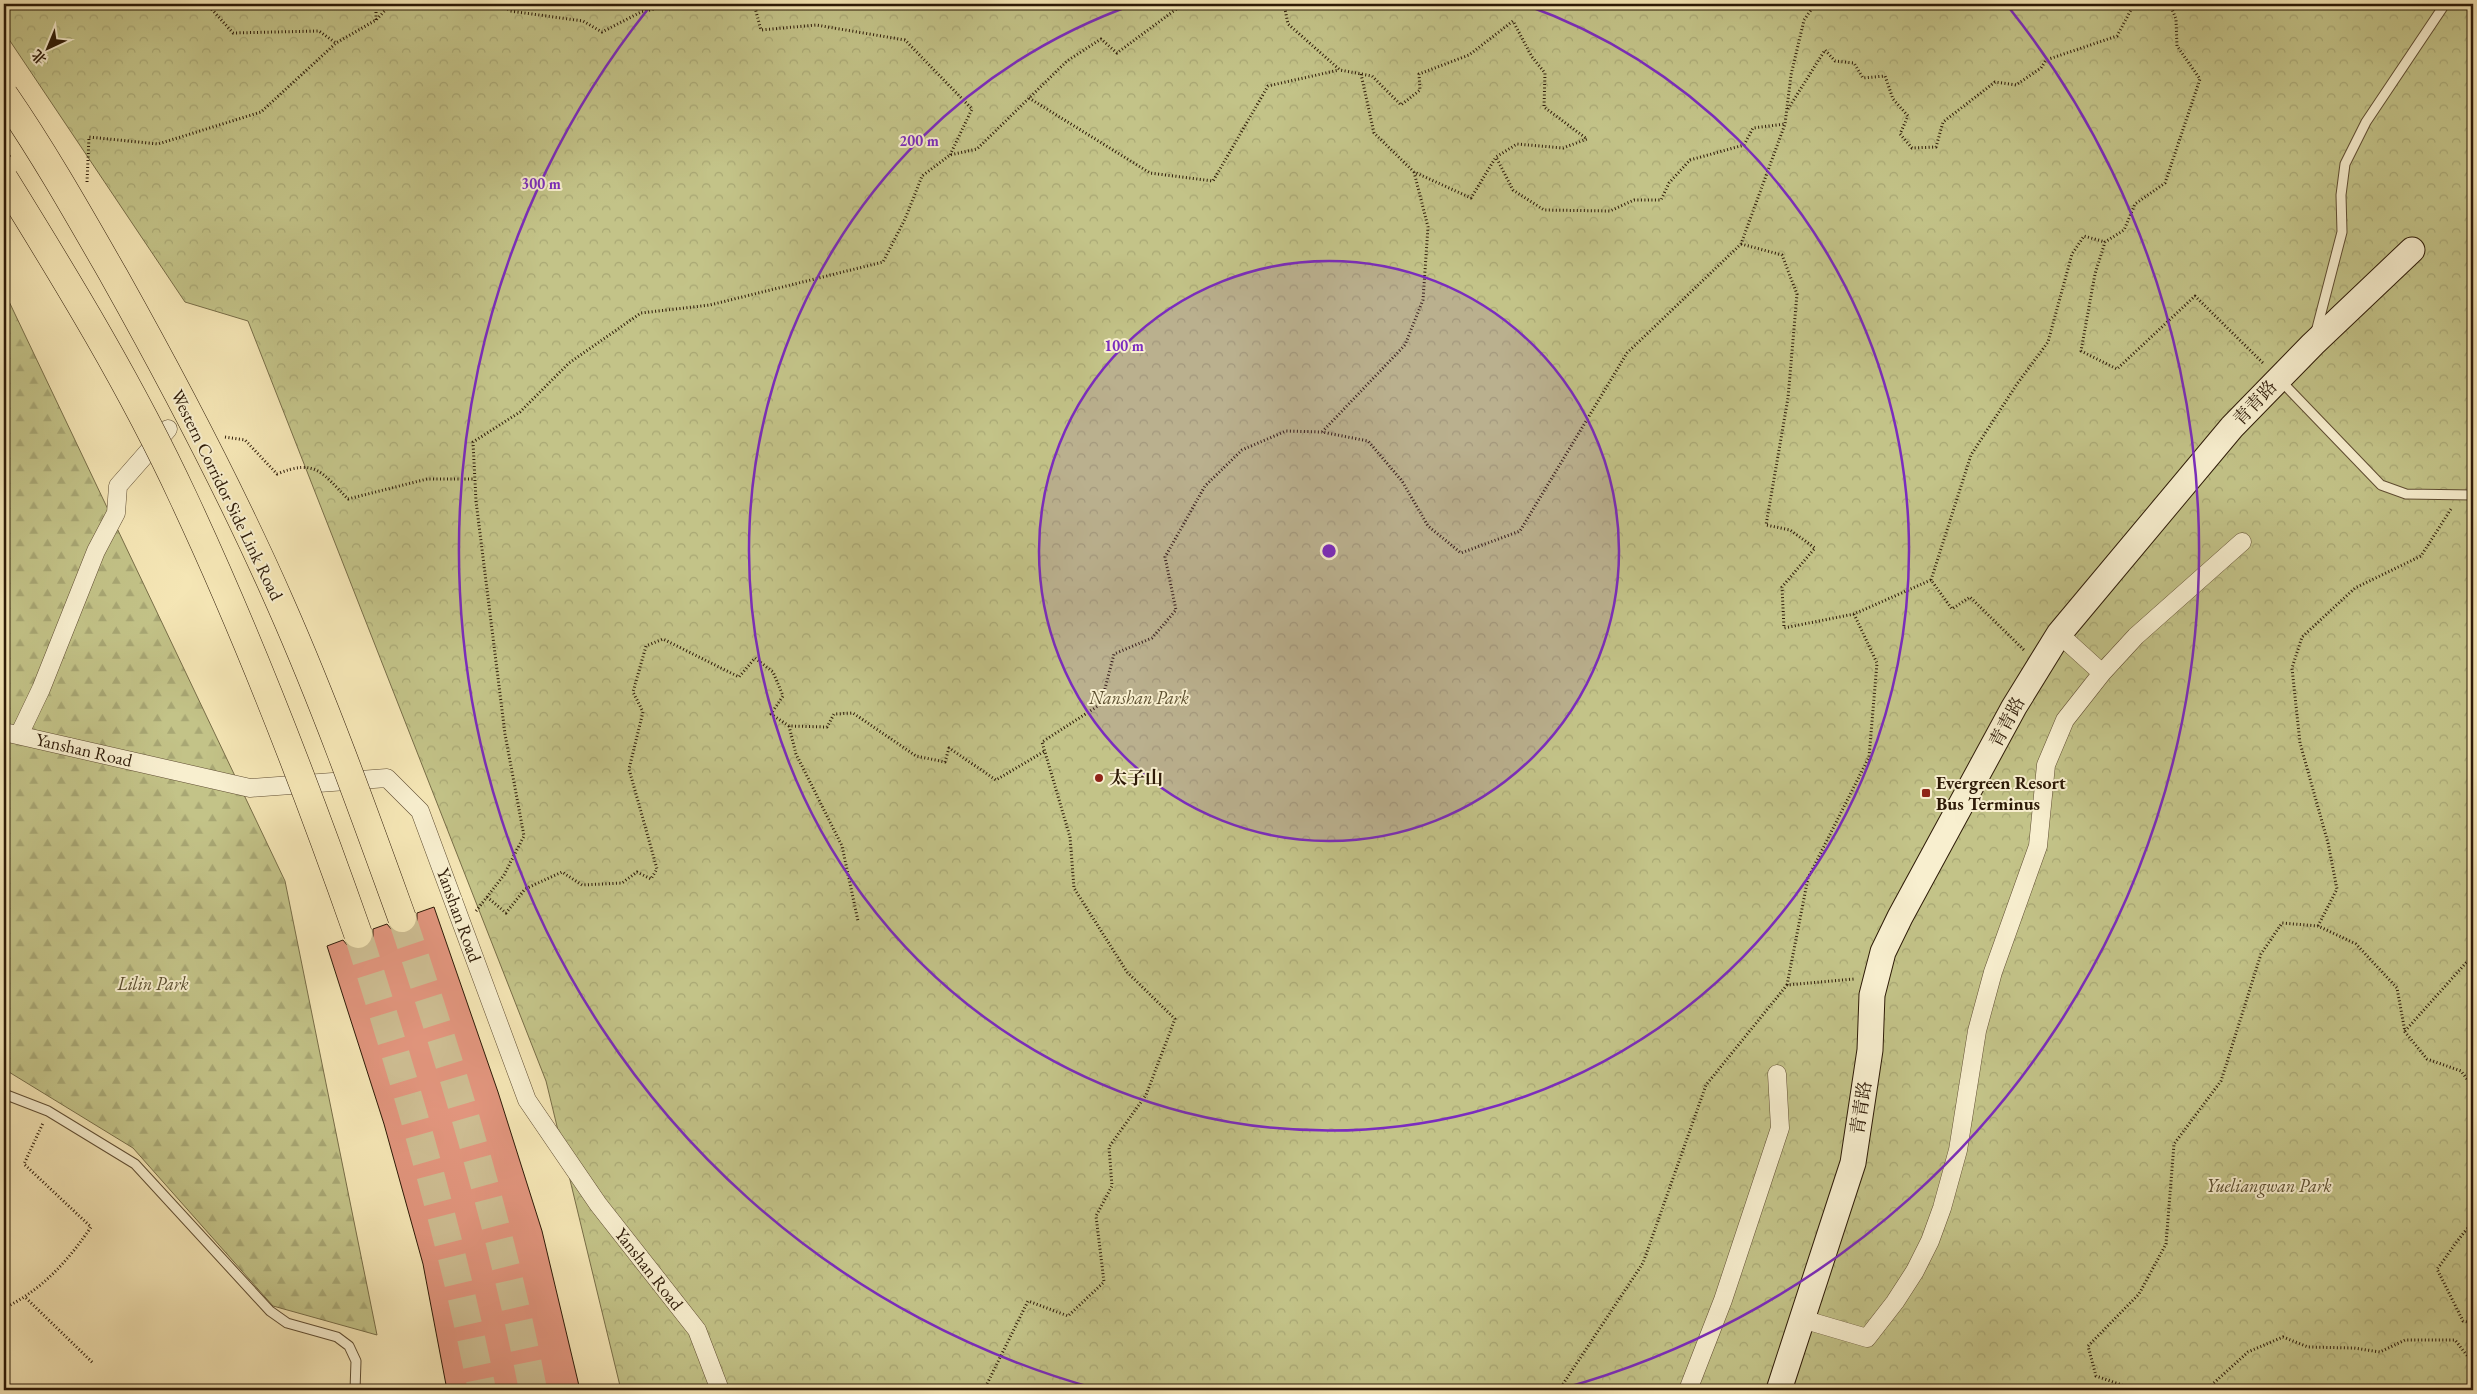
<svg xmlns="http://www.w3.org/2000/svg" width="2477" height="1394" font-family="'EB Garamond','Noto Serif SC',serif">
<defs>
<pattern id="forest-firs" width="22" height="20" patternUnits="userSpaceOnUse" patternTransform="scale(1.25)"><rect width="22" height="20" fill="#c3c388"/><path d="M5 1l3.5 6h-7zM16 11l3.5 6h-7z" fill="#a8a774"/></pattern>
<pattern id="park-crowns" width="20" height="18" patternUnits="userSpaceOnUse" patternTransform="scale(1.25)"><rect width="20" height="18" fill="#c3c388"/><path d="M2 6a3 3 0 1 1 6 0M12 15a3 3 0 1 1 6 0" fill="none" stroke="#a8a774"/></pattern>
</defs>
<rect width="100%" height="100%" fill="#f5e6b5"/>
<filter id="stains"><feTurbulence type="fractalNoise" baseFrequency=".004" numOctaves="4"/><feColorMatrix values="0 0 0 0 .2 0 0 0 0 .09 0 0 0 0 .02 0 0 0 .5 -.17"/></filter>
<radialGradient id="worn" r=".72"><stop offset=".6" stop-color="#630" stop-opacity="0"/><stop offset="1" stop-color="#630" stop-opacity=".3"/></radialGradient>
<path fill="url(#forest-firs)" stroke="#786e48" d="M4 291 285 881 377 1335 273 1306 133 1148 4 1069Z"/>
<path fill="url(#park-crowns)" stroke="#786e48" d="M4 4H2473V1390H621L546 1081 248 321 185 302 4 32Z"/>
<path fill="#e1957d" stroke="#2d1a07" d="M434 907 498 1092 542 1231 580 1390H447L423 1264 384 1124 327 946 343 940 348 946 355 949 364 948 370 944 373 937V929L387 924 392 930 399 933H407L414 928 417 921V913Z"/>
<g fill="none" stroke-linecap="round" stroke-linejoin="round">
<path stroke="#cdbd92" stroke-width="28" stroke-dasharray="28 14" stroke-linecap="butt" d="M402 918C454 1073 502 1230 533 1390
M358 934C406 1084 451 1236 482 1390"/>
<defs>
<path id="lane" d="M2316 332 2342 232 2341 195 2345 164 2366 122 2445 4
M2280 380 2381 485 2406 494 2473 495
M4 1094 48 1111 135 1164 270 1311 287 1323 337 1337 349 1346 356 1361 355 1390"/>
<path id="street" d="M2059 634 2102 673
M4 732 250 788 387 778 420 811 527 1100 598 1204 697 1330 720 1390
M19 735 41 689 96 551 116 513 118 486 168 429
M1802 1319 1867 1338 1895 1302 1915 1271 1930 1241 1942 1208 1958 1150 1977 1031 1993 972 2038 846 2046 765 2065 720 2102 673 2136 636 2242 542
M1688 1390 1723 1300 1780 1128 1777 1074"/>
<path id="secondary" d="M1779 1390 1853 1163 1870 1050 1872 995 1883 952 1900 917 2014 707 2059 634 2232 427 2313 344 2412 250"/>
</defs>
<use href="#lane" stroke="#5f4d32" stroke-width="11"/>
<use href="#street" stroke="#5f4d32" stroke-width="19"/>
<use href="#secondary" stroke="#2d1a07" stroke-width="27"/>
<path stroke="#2d1a07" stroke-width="3" stroke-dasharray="1 2.5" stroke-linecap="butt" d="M207 4 233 33 319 31 336 43
M503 4 510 11 583 21 602 32 641 12 676 4
M754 4 761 30 816 25 905 40 972 109 950 155
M1284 4 1288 24 1340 70 1372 76 1401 105 1420 90 1419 74 1469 55 1513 21 1532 57 1545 73 1544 107 1587 139 1563 148 1517 144 1496 157 1513 190 1544 210 1610 211 1634 200H1661L1669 183 1690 160 1744 145 1753 128 1785 124 1791 75 1804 20 1815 4
M2170 4 2176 19 2177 46 2200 79 2165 183 2135 204 2124 230 2105 242 2095 274 2081 351 2117 369 2195 296 2264 364
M376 20V4
M1361 74 1374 133 1414 172 1471 198 1496 157
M1029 98 1150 173 1213 181 1268 86 1339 70
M1788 109 1825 50 1835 61 1854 63 1863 78 1885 76 1893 99 1908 116 1900 134 1912 148 1936 147 1943 122 1995 82 2016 85 2041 68 2046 60 2117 36 2132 8 2141 4
M4 147 10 157
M1414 172 1428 227 1423 300 1405 345 1322 432 1368 441 1402 481 1428 526 1461 553 1520 531 1627 353 1741 244 1785 124
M87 182 89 137 158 144 261 112 336 43 376 20 391 4
M1741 244 1782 255 1797 294 1788 398 1766 525 1790 530 1815 548 1782 587 1784 628 1854 614
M225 437 245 440 277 474C316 458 322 473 348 499L427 479H475
M1931 580 1971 455 2017 384 2048 342 2072 254 2084 236 2105 242
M789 726 796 754 842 846 858 921
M487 897 506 913 525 889 562 872 582 885 622 883 637 872 651 879 657 869 629 769 643 712 633 692 646 646 663 639 739 677 755 658 773 672 783 696 771 714 789 726 827 727 834 714 853 713 916 756 945 762 949 748 996 780 1045 751
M476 911 504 875 524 836 505 734 476 501 473 442 520 412 569 363 641 313 710 305 883 262 905 219 922 176 950 155 977 149 1067 61 1101 39 1117 53 1183 4
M2318 926 2337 889 2328 843 2300 743 2292 668 2302 637 2355 588 2421 556 2451 509
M1787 985 1808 878 1869 757 1877 663 1854 614 1931 580 1952 609 1970 597 2025 651
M2405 1031 2473 955
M2473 1224C2463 1230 2447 1257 2437 1269L2463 1321 2473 1323
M26 1298 93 1363
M4 1308C41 1291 68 1261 91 1227L24 1164 43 1123
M2473 1353 2469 1358 2473 1369
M984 1390 1028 1301 1068 1316 1104 1282 1096 1216 1112 1186 1109 1147 1146 1095 1175 1019 1127 972 1074 888 1070 837 1042 742 1101 704 1114 654 1152 638 1176 610 1165 557 1205 486 1242 450 1286 431 1322 432
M1559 1390 1643 1263 1706 1085 1787 985 1854 979
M2136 1390 2096 1376 2088 1346 2139 1294 2166 1244 2174 1144 2221 1081 2261 954 2282 923 2318 926 2356 944 2397 988 2405 1032 2427 1059 2461 1071 2473 1087
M2206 1390 2248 1352 2283 1337 2308 1347 2354 1348 2380 1352 2405 1340H2455L2469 1358"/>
<use href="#lane" stroke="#f8efcf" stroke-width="9"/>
<use href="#street" stroke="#f8efcf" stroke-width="18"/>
<use href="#secondary" stroke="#f8efcf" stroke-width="25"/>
<defs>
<path id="highway-bridge" d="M4 95C44 153 79 215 114 276 174 383 232 493 281 605 326 707 364 813 402 918
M4 179C68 282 132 387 183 497 250 640 306 786 358 934"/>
</defs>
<use href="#highway-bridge" stroke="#2d1a07" stroke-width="29" stroke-linecap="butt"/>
<use href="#highway-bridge" stroke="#f5e6b5" stroke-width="28"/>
</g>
<circle cx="1329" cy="551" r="290" fill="#7b2cbf" fill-opacity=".12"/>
<g fill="none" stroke="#7b2cbf" stroke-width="2.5">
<circle cx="1329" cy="551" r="290"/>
<path d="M1523 4A580 580 0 1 1 1135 4"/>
<path d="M1097 1389A870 870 0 0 1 648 9M2010 9A870 870 0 0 1 1561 1389"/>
</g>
<g fill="#8f2418" stroke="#f8efcf" stroke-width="2">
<circle cx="1099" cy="778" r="5"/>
<rect x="1921" y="788" width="10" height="10" rx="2.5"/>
</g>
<g text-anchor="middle" stroke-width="4" stroke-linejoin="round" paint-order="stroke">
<g font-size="18" fill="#2d1a07" stroke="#f8efcf">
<text transform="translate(2255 403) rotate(-47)" y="6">青青路</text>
<text transform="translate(227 495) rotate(64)" y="6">Western Corridor Side Link Road</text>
<text transform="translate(2007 722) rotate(-62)" y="6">青青路</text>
<text transform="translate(84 750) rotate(13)" y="6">Yanshan Road</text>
<text transform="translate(459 915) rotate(70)" y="6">Yanshan Road</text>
<text transform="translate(1861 1108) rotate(-81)" y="6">青青路</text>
<text transform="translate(649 1269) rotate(52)" y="6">Yanshan Road</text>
</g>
<g font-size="18" font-style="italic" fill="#5a4d2e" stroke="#f8efcf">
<text x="1139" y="704">Nanshan Park</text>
<text x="153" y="990">Lilin Park</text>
<text x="2269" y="1192">Yueliangwan Park</text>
</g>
<g font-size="18" font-weight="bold" fill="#2d1a07" stroke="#f8efcf" text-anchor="start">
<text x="1109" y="784">太子山</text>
<text x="1936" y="789">Evergreen Resort<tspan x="1936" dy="21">Bus Terminus</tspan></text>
</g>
</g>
<circle cx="1329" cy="551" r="8" fill="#7b2cbf" stroke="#f8efcf" stroke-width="2.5"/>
<g font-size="15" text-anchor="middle" font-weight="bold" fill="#7b2cbf" stroke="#f8efcf" stroke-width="4" stroke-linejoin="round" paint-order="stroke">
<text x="919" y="146">200 m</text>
<text x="541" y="189">300 m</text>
<text x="1124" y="351">100 m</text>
</g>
<rect width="2477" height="1394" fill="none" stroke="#f5e6b5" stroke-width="20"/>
<rect x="5" y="5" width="2467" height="1384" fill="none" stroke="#2d1a07" stroke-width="2.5"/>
<rect x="10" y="10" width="2457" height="1374" fill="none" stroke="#2d1a07"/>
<g transform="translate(48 48) rotate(224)" stroke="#f8efcf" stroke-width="4" paint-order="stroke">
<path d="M0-4L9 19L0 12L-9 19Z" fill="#2d1a07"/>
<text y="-8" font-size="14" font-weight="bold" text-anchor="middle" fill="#2d1a07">北</text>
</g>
<rect width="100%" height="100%" filter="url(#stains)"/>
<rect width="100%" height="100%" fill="url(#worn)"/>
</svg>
